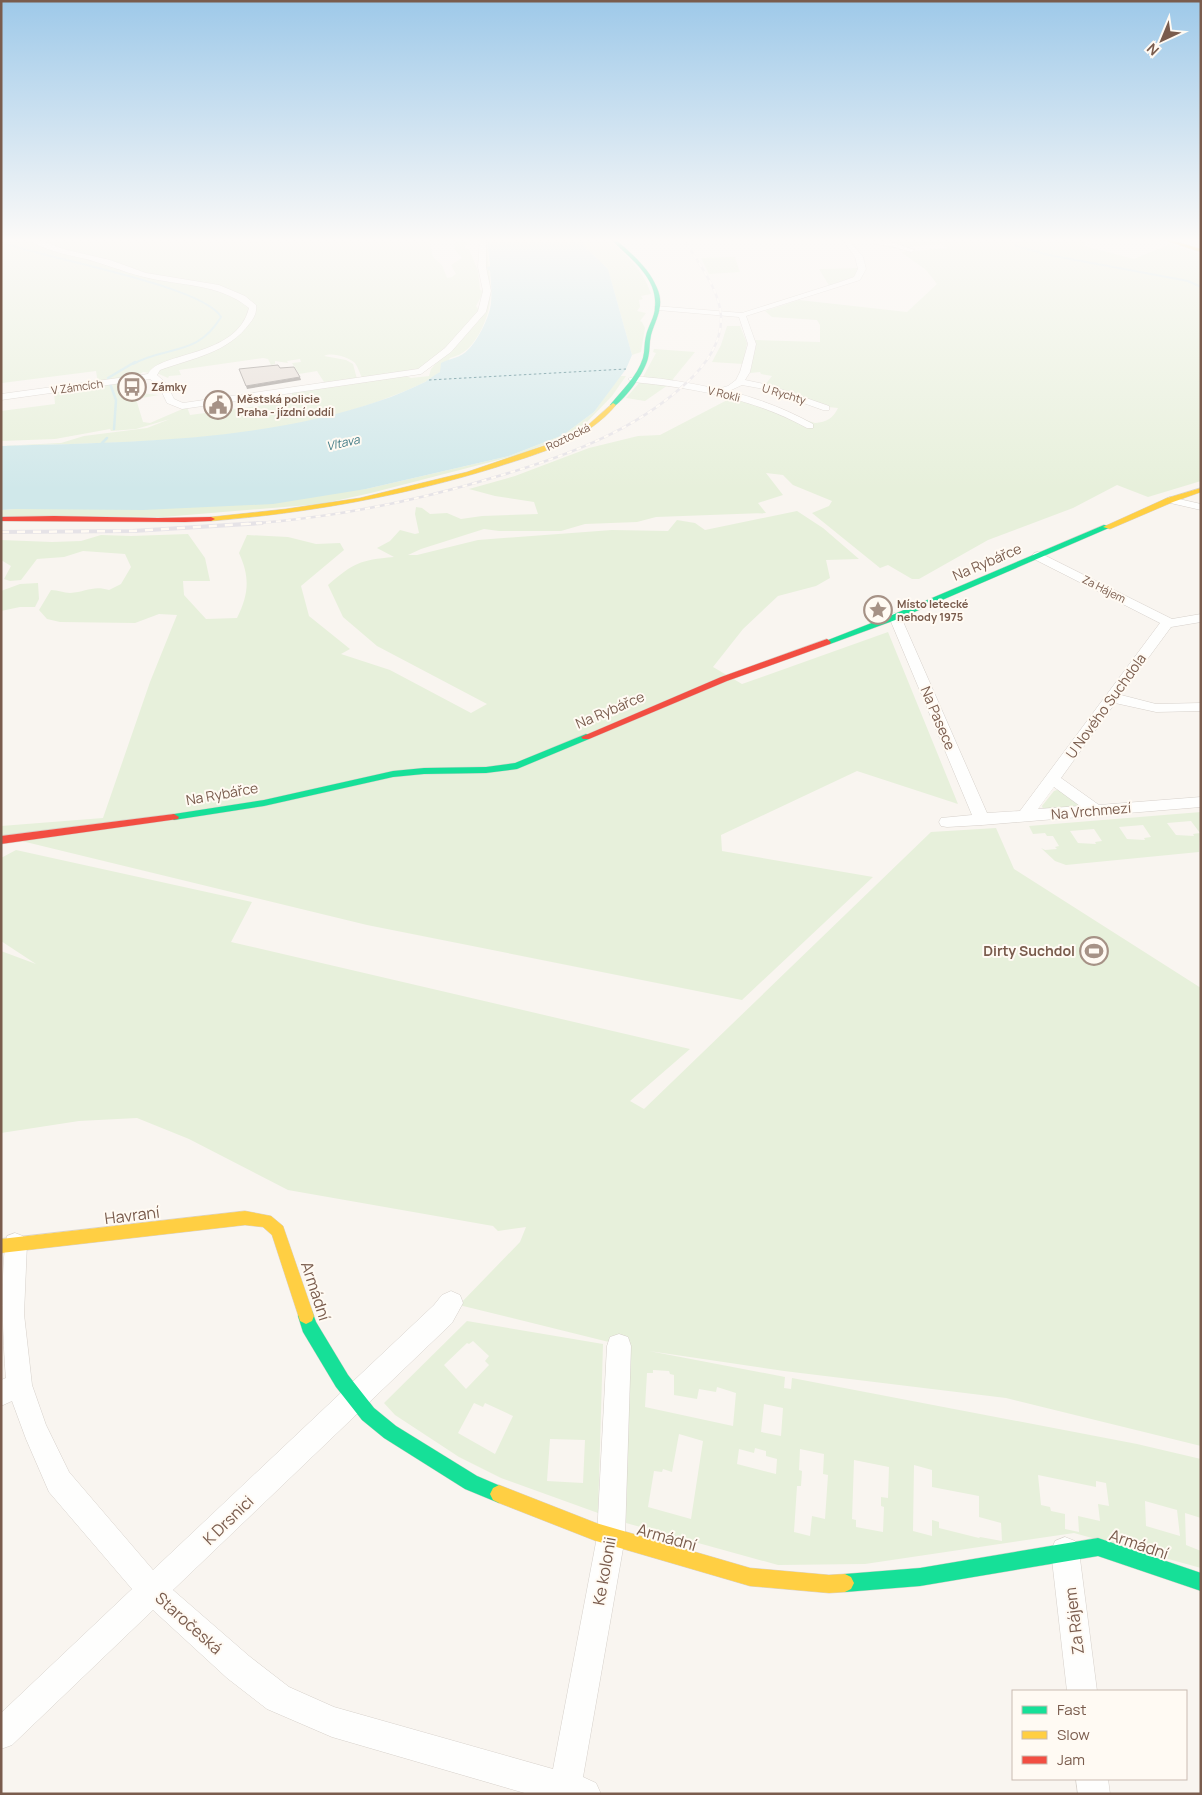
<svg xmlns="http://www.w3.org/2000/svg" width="1202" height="1795" font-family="Manrope,sans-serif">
<rect width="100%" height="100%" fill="#f9f5f0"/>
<path fill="#e7f0db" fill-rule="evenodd" d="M1 239H429L433 257 442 265 447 278 452 277 456 274 451 265 462 258 456 251 454 244 456 240 452 239H464L469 243V245H465V249H469L478 271 480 290 484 291 476 306 479 310 456 339 419 370 362 378C360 374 358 367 355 363 348 357 332 352 324 356L346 360 353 364 357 379 324 382 317 371 299 374 292 363 301 362 300 359 287 361 288 363 275 361V364L271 365 268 359 263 358 179 370 181 375 169 376 168 378 159 374 143 372 134 378 98 383 96 371 2 383 1 387Z
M484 239H487C487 276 499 298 479 334 471 347 465 354 450 358 447 362 445 367 442 370 433 380 408 390 395 395 272 444 132 442 1 446L61 443 84 436 147 428 170 419 136 429 111 431 110 429 55 439 1 441V411L55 404 54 392 123 383V387L131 392 159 395 136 399 143 422 150 423 187 407 190 415 272 404 271 400 292 397V392L404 375 411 378 429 376 431 369 483 312Z
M579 239H609C626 255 644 271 651 294L641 296 643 299 639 300 640 307 637 311 646 313 640 321 642 322 645 328 641 352 632 355 608 269 584 246Z
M886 239H1088L1084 246 1134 259 1170 244 1201 254V481L1148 497 1117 485 1073 508 988 540 919 579H912L888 565 880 568 812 513 829 506 832 501 793 485 783 475 766 473 783 495 758 503 766 513 656 517 637 522 585 524 561 531H499L484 529 421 549 408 555H417L478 540 612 530 668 531 677 520 695 523 705 530 797 511 823 528 859 559 826 560 830 578 816 586 778 596 743 629 713 667 742 684 888 632 958 804 857 771 721 835 722 851 873 877 742 1000 367 925 1 836V826L103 818 150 682 177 615 159 614 135 623 60 622 47 619 39 610 51 590C58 590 64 593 70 593 86 592 93 585 109 590L121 584 131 567 125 554 83 551 64 557 37 559 21 580 10 581 4 579 11 566 1 560V540L52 542 81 541 101 535 131 536 188 534 205 558 210 581H183L184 595 206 619 237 618C249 594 250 577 239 553L247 535 288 537 316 544 340 543 344 550 301 586 309 616 350 649 341 654 390 670 471 713 487 704 377 646 343 617 328 585C354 563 359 560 394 557L377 548 390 541 400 530 415 534 419 533 415 514 416 507 422 508 430 514 447 513 461 519 482 516 538 514 534 502 495 496 469 489 515 476 589 448 638 436 660 435 733 397 815 423C827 422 833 418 838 408L828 407 764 386 772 376 761 374 760 372 750 373 756 344 755 340 820 342V325L817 320 772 317 765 311 799 300 907 312 937 284 926 270 901 252 947 248 942 244 890 248 881 244V241Z
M735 257 740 272 709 274 701 258Z
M858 268 854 277 830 287 819 269Z
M727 326H740L747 343 743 364 712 362 721 345Z
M654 349 695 352 673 379 674 382 643 377 656 353 653 352Z
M619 376H626L612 396 586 423 566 436 518 455 371 493 321 504 163 517 1 516V510L15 509 366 489 509 456 563 435 594 412Z
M644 382 668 385 645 401 626 398 639 383Z
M38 583 39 599 35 607H20L1 611V591L20 584Z
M1057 790 1062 791 1081 806 1043 809 1042 806 1054 791Z
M1201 812 1199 852 1066 865 1055 861 1041 848 1045 850 1057 849 1055 847 1059 846 1053 836H1047L1045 833 1033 834 1029 826ZM1191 821 1200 833 1193 834 1194 836 1176 835 1167 823ZM1143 825 1151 837 1144 838 1145 840 1127 839 1119 827ZM1094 829 1102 841 1095 842 1096 844 1078 843 1070 831Z
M996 828 1014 869 1201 988V1446L1006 1398 784 1371 649 1351 785 1377 784 1388 791 1389 792 1378 1137 1444 1201 1459V1518L1185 1513 1186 1545 1201 1551V1568L1074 1533 865 1564 778 1565 626 1523 629 1347 459 1305 520 1242 526 1227 498 1231 493 1226 288 1190 189 1139 137 1118 79 1121 1 1133V951L36 964 1 941V858L16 850 252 902 231 942 690 1049 630 1101 644 1109 931 832ZM653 1370 669 1371 670 1374 674 1375V1395L697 1399 699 1389 716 1392 717 1387 736 1393 733 1426 645 1407 647 1373H653ZM764 1404 783 1408 781 1436 761 1432ZM679 1434 703 1441 691 1519 648 1507 654 1471 662 1472 663 1469 672 1472ZM755 1448 766 1451V1456L777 1459 776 1474 737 1464 739 1449 754 1453ZM800 1449 824 1454 823 1474 828 1475 825 1519 812 1516 810 1536 794 1532 797 1486H801L802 1471 799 1470ZM854 1460 889 1467 888 1498 881 1497V1506L884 1507 883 1532 856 1527V1520L852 1519ZM914 1465 932 1470V1487L979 1496V1517L1001 1523 1002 1541 980 1537 979 1538 939 1528V1522L932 1520V1536L913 1531ZM1038 1475 1096 1487V1481L1106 1483 1109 1506 1098 1504 1100 1521 1078 1516 1079 1532 1065 1529V1514L1051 1511 1050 1507 1041 1505ZM1145 1501 1177 1510 1180 1536 1146 1526Z
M467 1321 603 1344 598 1513 501 1478 459 1457 395 1415 384 1403ZM473 1341 489 1356 485 1361 489 1365 466 1389 444 1365 467 1343 469 1344ZM474 1403 483 1407 485 1403 513 1416 495 1454 458 1433ZM550 1439 585 1440 583 1483 547 1481Z"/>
<path fill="#d0e8ea" d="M487 239H579L584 246 608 269 632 355 626 369 594 412 563 435 509 456 366 489 273 504 143 510 15 509 1 510V446C127 442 259 442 379 401 395 396 410 389 425 382 430 379 434 375 440 372L441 363C448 359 458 358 463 354 475 347 490 317 491 303 492 292 491 281 490 271L486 268 490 266Z"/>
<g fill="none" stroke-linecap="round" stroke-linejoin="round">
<path stroke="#d0e8ea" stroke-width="2" d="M1015 239 1016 246 1049 255 1188 281 1201 287
M1 242C42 258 203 285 221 317 197 357 168 345 133 364"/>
<path stroke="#d0e8ea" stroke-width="2.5" d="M114 429 116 400 108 378 135 362
M103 447 102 443 107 438"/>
<path stroke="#437c86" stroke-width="1" stroke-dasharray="2.5 2.5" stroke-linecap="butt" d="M429 380 626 369"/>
<defs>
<path id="street" d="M29 239H37L63 249 110 260 146 273 219 285 245 296 256 305C257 312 254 318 250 323 228 353 193 358 160 370L157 375 166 383 174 399 183 403 418 369 445 348 478 311 483 291 478 267 480 239H486V267L491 291 486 312 451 352 421 374 182 409 167 403 159 386 150 379 1 400V394L148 374C159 351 237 358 249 308 219 283 180 286 144 277 123 272 103 263 82 258 67 255 39 249 29 239Z
M842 239H848L863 257 866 269 860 280 746 316 756 344 750 372 745 380 769 385 829 406V410H823L764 389 742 385 729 391C759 399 786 409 813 424V428H807C752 398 694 388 633 382L628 379C637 372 704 386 718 389L728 386 736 380 740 372 748 344 739 317 658 310H655V306L742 313 840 282 854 277 858 269 855 257Z
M876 241 891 242 915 250 911 252 890 246 874 244V242Z
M1170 497 1201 504V510L1166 502 1164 500Z
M1038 552 1172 619 1201 614V622L1171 627 1121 695 1156 704 1201 703V711L1156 712 1115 703 1061 778 1099 805 1201 797V807L982 825 947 827 941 826 939 822 941 818 972 815 889 617 890 614 895 613 901 617 987 813 1020 811 1160 623 1034 559 1032 556 1034 553ZM1054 787 1080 806 1038 809Z
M15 1233 23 1236 27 1244 24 1314 32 1385 46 1425 69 1472 153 1570 434 1305 442 1295 451 1291 460 1295 463 1303 452 1323 173 1590 249 1656 289 1687 334 1707 553 1769 597 1537 607 1346 610 1337 619 1334 628 1337 631 1346 625 1537 583 1777 596 1783 601 1794H528L332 1737 267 1709 227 1678 153 1610 12 1745 1 1749V1713L132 1589 49 1492 26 1439 12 1401 1 1406V1380L6 1378C3 1344 0 1266 7 1236Z
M1065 1537 1075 1541 1079 1551 1097 1691H1067L1051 1551 1055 1541Z
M1076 1779H1108L1110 1794H1078Z"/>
<path id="fast" d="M611 239H615C631 253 649 268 657 288 665 306 656 318 651 335 649 343 650 351 648 358 645 372 625 400 613 407L610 405C622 390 637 377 643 358 645 351 644 343 646 336 648 326 655 317 655 307 658 277 629 258 611 239Z
M1104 525 1111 527 898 619 830 644H824L823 642 892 615Z
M586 734 589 735V739L517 769 486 773 424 774 393 777 264 806 174 820 169 817 174 814 264 800 393 771 424 768 486 767 515 763Z
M306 1308 312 1311 316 1322 348 1375 374 1408 396 1426 477 1476 505 1488 508 1494 505 1500 499 1503 465 1489 384 1438 362 1420 336 1387 303 1332 298 1316 300 1311Z
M1098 1538 1201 1573V1591L1098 1556 920 1586 845 1592 839 1589 836 1583 839 1577 845 1574 920 1568Z"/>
<path id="slow" d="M1161 239H1167L1201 249V252Z
M613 403 616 405C586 441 540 453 497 467 404 496 308 513 211 521L207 519 211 517 286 509 360 498 467 472 561 440 588 425Z
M1201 488V492L1173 502 1110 529 1103 527 1167 498Z
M245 1211 271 1216 283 1226 314 1316 312 1321 306 1324 300 1321 272 1235 263 1227 245 1225 1 1253V1239Z
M499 1485 596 1523 750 1568 829 1575 845 1574 851 1577 854 1583 851 1589 845 1592 829 1593 750 1586 596 1541 499 1503 493 1500 490 1494 493 1488Z"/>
<path id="jam" d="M54 516 158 518 211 517 215 519 211 521 185 522 1 521V517Z
M827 639 831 642 830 644 727 681 589 739H583L581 737 721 677Z
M174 814 179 817 178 819 1 844V836Z"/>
</defs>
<use href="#street" stroke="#d7d1cb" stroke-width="1"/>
<use href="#fast" stroke="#d9d2cb" stroke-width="1"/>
<use href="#slow" stroke="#d9d2cb" stroke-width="1"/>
<use href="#jam" stroke="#d9d2cb" stroke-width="1"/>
<use href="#street" fill="#fefefd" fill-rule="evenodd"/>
<use href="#fast" fill="#16e098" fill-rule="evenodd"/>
<use href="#slow" fill="#ffcf43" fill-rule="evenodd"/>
<use href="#jam" fill="#f24e42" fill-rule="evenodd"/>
<defs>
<path id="rail-far1" d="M246 524C333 518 418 501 502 475 566 456 634 431 684 385 703 368 722 344 721 317 720 289 697 262 684 239"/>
<path id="rail" d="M1 532 133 531 262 523"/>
</defs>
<use href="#rail-far1" stroke="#e6e3e7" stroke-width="2.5"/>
<use href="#rail" stroke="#e6e3e7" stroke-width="4"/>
<use href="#rail-far1" stroke="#fffaf3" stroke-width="2" stroke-dasharray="5" stroke-linecap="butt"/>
<use href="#rail" stroke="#fffaf3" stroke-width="2.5" stroke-dasharray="8" stroke-linecap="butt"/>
</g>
<path fill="#a19b96" d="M300 377 301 380 247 389 246 386Z"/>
<path fill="#e6ded7" stroke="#a19b96" d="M278 365 280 368 294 367 300 377 246 386 239 369Z"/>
<linearGradient id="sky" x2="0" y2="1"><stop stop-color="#9ec9e9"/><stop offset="0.49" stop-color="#fcfaf8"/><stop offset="1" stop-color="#fcfaf8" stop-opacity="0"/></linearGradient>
<rect width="1202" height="490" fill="url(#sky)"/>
<defs>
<symbol id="bus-ring" viewBox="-11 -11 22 22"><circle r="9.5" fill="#fffaf3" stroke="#a69286" stroke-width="1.5"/><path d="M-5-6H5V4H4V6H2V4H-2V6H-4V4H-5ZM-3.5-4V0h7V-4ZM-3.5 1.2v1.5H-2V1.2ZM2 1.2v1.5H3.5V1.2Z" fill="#a69286"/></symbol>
<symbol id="civic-ring" viewBox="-11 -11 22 22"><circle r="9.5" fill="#fffaf3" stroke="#a69286" stroke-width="1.5"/><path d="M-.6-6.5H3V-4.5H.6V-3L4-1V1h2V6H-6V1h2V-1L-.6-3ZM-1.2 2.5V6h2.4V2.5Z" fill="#a69286"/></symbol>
<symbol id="sight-ring" viewBox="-11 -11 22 22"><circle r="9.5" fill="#fffaf3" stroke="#a69286" stroke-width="1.5"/><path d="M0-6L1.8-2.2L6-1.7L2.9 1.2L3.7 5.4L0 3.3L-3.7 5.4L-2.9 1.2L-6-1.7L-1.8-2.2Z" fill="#a69286"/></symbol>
<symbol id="stadium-ring" viewBox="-11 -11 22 22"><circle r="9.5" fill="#fffaf3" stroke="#a69286" stroke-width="1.5"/><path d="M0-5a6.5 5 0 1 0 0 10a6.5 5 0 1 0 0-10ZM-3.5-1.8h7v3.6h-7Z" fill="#a69286"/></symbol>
</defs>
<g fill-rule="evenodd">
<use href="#bus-ring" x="116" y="371" width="32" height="32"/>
<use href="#civic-ring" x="202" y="389" width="32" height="32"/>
<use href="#sight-ring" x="862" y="594" width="32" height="32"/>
<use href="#stadium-ring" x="1078" y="935" width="32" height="32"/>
</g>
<g text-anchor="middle" stroke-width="4" stroke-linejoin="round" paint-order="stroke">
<g font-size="11" fill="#7a5c4d" stroke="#fffaf3">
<text transform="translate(77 387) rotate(-8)" y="4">V Zámcích</text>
<text transform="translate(724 394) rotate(14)" y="4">V Rokli</text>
<text transform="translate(784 394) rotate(17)" y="4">U Rychty</text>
<text transform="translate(568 437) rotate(-26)" y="4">Roztocká</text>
<text transform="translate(1104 589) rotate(27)" y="4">Za Hájem</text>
</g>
<g font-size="11" font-weight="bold" fill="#7a5c4d" stroke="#fffaf3" text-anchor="start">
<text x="151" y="391">Zámky</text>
<text x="237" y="403">Městská policie<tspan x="237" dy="13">Praha - jízdní oddíl</tspan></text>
<text x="897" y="608">Místo letecké<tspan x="897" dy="13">nehody 1975</tspan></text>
</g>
<g font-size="12" font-style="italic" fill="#437c86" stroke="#fffaf3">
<text transform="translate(343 443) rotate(-13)" y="4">Vltava</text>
</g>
<g font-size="14" fill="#7a5c4d" stroke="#fffaf3">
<text transform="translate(987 562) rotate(-23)" y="5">Na Rybářce</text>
<text transform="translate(1106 706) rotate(-54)" y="5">U Nového Suchdola</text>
<text transform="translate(610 710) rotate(-23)" y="5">Na Rybářce</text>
<text transform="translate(938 718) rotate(67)" y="5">Na Pasece</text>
<text transform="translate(222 794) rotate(-10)" y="5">Na Rybářce</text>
<text transform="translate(1091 811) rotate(-5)" y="5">Na Vrchmezí</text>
</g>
<g font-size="14" font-weight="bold" fill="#7a5c4d" stroke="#fffaf3" text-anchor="end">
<text x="1075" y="956">Dirty Suchdol</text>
</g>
<g font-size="16" fill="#7a5c4d" stroke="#fffaf3">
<text transform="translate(132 1215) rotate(-7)" y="6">Havraní</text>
<text transform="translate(316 1291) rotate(72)" y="6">Armádní</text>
<text transform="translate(228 1520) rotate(-44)" y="6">K Drsnici</text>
<text transform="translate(667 1537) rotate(16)" y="6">Armádní</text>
<text transform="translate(1139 1544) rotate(19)" y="6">Armádní</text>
<text transform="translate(604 1571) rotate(-80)" y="6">Ke kolonii</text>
<text transform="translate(1074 1621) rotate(-97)" y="6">Za Rájem</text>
<text transform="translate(189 1623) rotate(42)" y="6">Staročeská</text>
</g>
</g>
<rect width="1202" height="1795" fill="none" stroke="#7a5c4d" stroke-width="5"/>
<rect x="1012" y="1690" width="175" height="90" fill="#fffaf3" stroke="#cabbb1"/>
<rect x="1022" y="1706" width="25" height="8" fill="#16e098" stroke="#cabbb1"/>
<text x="1057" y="1715" font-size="15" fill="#7a5c4d">Fast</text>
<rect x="1022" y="1731" width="25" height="8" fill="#ffcf43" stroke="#cabbb1"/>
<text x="1057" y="1740" font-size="15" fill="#7a5c4d">Slow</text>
<rect x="1022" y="1756" width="25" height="8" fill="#f24e42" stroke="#cabbb1"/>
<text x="1057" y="1765" font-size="15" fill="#7a5c4d">Jam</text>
<g transform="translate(1162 40) rotate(224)" stroke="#fffaf3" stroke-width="4" paint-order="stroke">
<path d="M0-4L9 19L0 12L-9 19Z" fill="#7a5c4d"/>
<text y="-8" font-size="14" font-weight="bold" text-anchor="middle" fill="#7a5c4d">N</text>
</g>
</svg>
